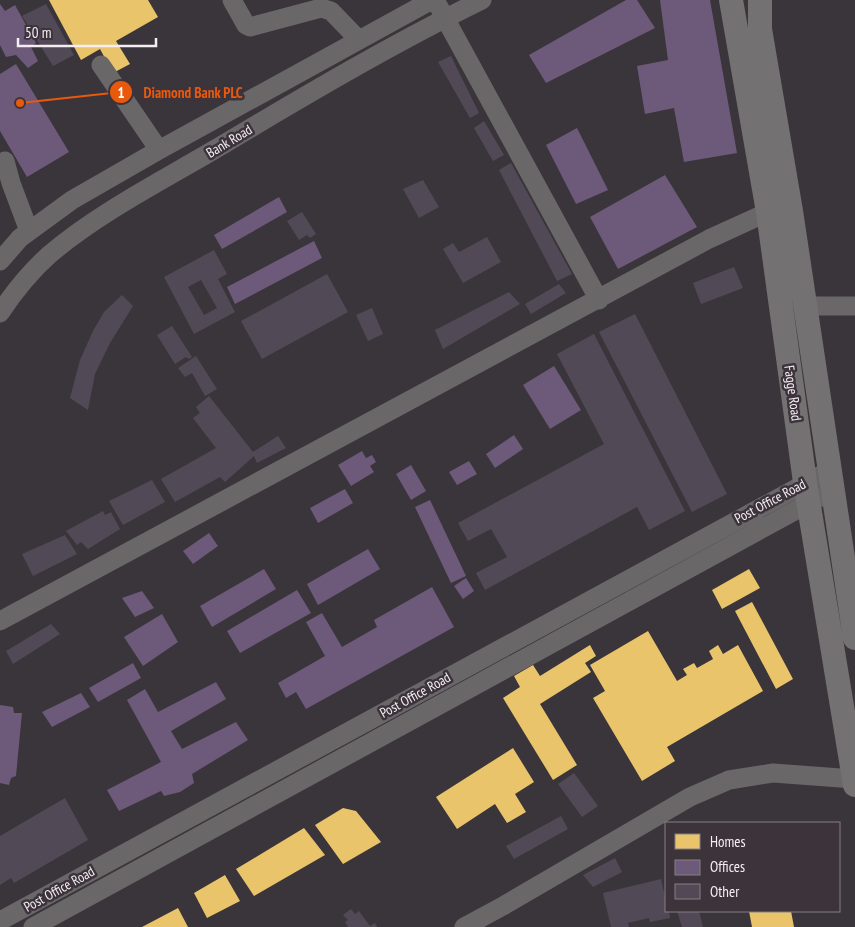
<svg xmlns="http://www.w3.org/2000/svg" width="855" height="927" font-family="'PT Sans Narrow',sans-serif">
<rect width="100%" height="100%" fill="#3a353a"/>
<path fill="#e9c46a" d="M49 0H148L158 17 116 41 130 64 113 73 100 49 81 60Z
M749 569 760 588 722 609 712 590Z
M752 602 793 679 776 689 735 611Z
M648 631 677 681 687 675 683 669 694 663 697 668 713 659 709 651 718 645 723 654 738 645 763 691 667 747 675 761 642 781 593 698 605 691 590 665Z
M590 645 596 656 585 663 591 672 540 704 577 765 553 780 503 698 520 687 514 676 533 665 540 676Z
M513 748 534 782 515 794 526 812 507 823 495 804 457 829 436 797Z
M343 808 356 811 381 842 343 864 315 825Z
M304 828 325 855 254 896 236 869Z
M225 875 240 901 207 918 194 893Z
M178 908 188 927H142Z
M749 911H791L794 927H752Z"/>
<path fill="#6d597a" d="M626 0H637L655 28 546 83 529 55Z
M660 0H710L737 153 684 162 674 108 645 114 637 66 668 60Z
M0 4 5 11 15 5 36 43 31 47 38 61 28 68 16 55 6 57 0 45Z
M16 64 69 152 27 177 0 131V74Z
M577 128 608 190 576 204 546 145Z
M665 175 697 227 618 269 590 217Z
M279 197 287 212 222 249 214 235Z
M314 241 322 258 235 304 227 287Z
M554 366 581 410 550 429 523 385Z
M514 435 523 449 495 468 486 454Z
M362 451 366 458 372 455 376 462 370 466 374 472 351 486 338 465Z
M469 461 477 474 457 485 449 472Z
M411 465 426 491 411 500 396 474Z
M345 489 353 503 318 523 310 508Z
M430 500 466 576 451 583 415 507Z
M209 533 218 546 193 564 183 551Z
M368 549 380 569 318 605 307 584Z
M264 569 276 589 212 627 200 606Z
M466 578 474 591 463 599 454 586Z
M432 587 454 627 306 709 296 692 286 698 278 683 325 656 306 622 322 613 342 647 377 627 374 620Z
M297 590 311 613 240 653 227 631Z
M142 591 154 608 135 617 122 598Z
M162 614 178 642 143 666 124 637Z
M133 663 141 678 98 702 89 688Z
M216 682 226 699 171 731 182 749 236 722 248 740 192 774 194 783 180 792 164 796 161 791 119 811 107 790 161 762 127 700 145 689 158 712Z
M81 693 90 707 52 727 42 712Z
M0 705 13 707 14 713H22L16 776 11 778 9 785 0 783Z"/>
<path fill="#524957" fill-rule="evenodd" d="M46 4 74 55 53 66 22 16Z
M451 56 479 113 470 118 438 62Z
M484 121 504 155 493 161 474 128Z
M511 163 572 274 557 281 499 170Z
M423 180 439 207 419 218 403 189Z
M302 212 316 234 310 238 307 235 299 240 287 221Z
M487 237 501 262 463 283 443 249 453 243 459 252Z
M214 250 227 274 218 279 235 312 194 334 164 277ZM201 280 217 308 204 315 188 287Z
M734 267 743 288 701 304 693 283Z
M327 274 348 312 262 359 241 321Z
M559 284 566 293 531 314 525 304Z
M509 292 520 304 443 349 435 330Z
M122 295 133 306 110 343 95 374 88 410 70 398 80 360 93 331 104 312Z
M372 308 383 334 368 341 356 315Z
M635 314 727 494 692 512 599 332Z
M172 326 192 357 189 359 186 357 175 364 157 335Z
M594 334 685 511 649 530 637 507 485 590 476 573 507 557 491 529 468 541 458 523 604 444 557 354Z
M196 356 217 389 205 396 192 373 185 377 178 368Z
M209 396 253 452 278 436 286 448 257 463 254 456 225 482 220 477 175 502 161 479 216 448 193 418 200 413 196 407Z
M152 480 165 502 123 525 109 501Z
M103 511 105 515 111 512 120 529 88 549 81 542 77 545 66 531Z
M65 535 77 554 33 576 22 554Z
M51 624 60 634 13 664 6 651Z
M574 773 598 806 582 817 558 784Z
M65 798 88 840 14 883 11 878 0 885V836Z
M561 816 568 829 514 859 506 846Z
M615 858 622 872 593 887 583 875Z
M661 879 666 901V911H669L670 918 650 922 649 918 628 923 629 927H611L603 893Z
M351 909 355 914 359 911 370 926 375 923 377 927H348L345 922 348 920 343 915Z
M677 911H699L703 927H682Z"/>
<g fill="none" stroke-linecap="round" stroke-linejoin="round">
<path stroke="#6a6769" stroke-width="19" d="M232 0 246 25 250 27 321 8 331 11 359 40
M439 7 599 300
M101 65 159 150
M5 161 11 183 29 231
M0 261 20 238 72 200 159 150 432 0
M805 306H855
M0 313C14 292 30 272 49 255 99 212 167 178 224 144 309 93 394 43 482 0
M0 621 709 239 768 212
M0 921 830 470
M33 927 833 490
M464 927 503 906 690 797 729 780 773 773 854 779"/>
<path stroke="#747172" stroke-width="24" d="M731 0 768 212 805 482 855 785
M760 0V29L791 211 855 638"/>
</g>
<g text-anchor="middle" stroke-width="5" stroke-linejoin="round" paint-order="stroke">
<g font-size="14" fill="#f4eef3" stroke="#3c333b">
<text transform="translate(229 141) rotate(-31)" y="5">Bank Road</text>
<text transform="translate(793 393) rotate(82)" y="5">Fagge Road</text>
<text transform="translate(770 501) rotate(-28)" y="5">Post Office Road</text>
<text transform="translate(415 695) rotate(-29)" y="5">Post Office Road</text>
<text transform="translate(59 889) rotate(-29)" y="5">Post Office Road</text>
</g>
</g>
<path fill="none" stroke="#e8590c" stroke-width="2" d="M20 103L121 92"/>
<g fill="#e8590c" stroke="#3c333b" stroke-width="2">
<circle cx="20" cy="103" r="5"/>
<circle cx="121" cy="92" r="12"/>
</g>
<g font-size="15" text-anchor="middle" font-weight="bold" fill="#fff">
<text x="121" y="98">1</text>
</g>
<g font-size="15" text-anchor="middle" font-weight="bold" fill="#e8590c" stroke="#3c333b" stroke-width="5" stroke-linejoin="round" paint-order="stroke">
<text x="193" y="98">Diamond Bank PLC</text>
</g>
<rect x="665" y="822" width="175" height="90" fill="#3c333b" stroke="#867e85"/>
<rect x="675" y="834" width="25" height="15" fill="#e9c46a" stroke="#867e85"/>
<text x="710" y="847" font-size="15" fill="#f4eef3">Homes</text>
<rect x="675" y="860" width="25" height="15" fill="#6d597a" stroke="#867e85"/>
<text x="710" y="872" font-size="15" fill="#f4eef3">Offices</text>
<rect x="675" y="884" width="25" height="15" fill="#524957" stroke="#867e85"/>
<text x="710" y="897" font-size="15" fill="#f4eef3">Other</text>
<path d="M18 38v8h138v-8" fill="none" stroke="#f4eef3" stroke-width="2.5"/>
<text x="25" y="38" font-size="15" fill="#f4eef3" stroke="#3c333b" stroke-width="4" paint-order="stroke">50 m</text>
</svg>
